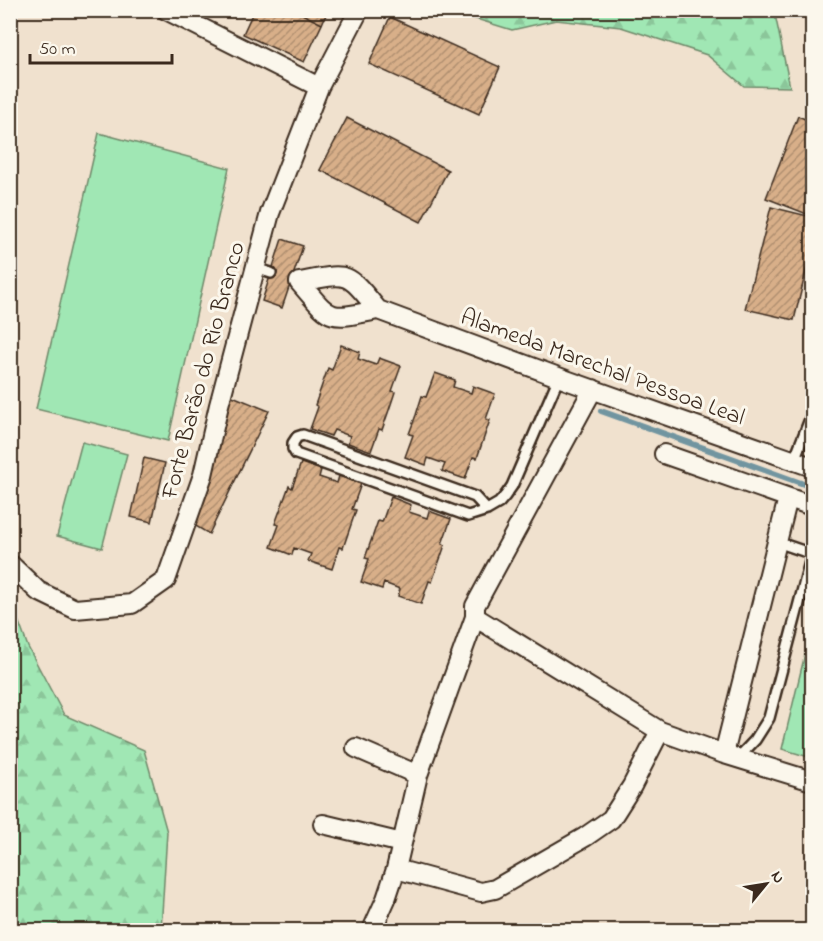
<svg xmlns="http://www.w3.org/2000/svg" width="823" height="941" font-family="'Indie Flower',sans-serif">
<defs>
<pattern id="forest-firs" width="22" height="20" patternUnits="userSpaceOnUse" patternTransform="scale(1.5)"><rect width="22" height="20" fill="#a0e7b4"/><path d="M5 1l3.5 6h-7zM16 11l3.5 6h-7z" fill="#8bc69a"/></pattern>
<pattern id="building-hatch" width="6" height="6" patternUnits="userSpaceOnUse" patternTransform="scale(1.5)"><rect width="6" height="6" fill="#d8af89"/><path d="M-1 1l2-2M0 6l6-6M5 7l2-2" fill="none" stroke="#b08f6f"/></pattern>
</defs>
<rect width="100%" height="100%" fill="#f0e1ce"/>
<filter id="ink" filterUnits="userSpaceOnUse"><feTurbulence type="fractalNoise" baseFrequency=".0167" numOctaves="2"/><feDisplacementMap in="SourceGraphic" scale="12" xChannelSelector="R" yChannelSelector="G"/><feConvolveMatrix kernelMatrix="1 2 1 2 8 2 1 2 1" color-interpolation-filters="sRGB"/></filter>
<g filter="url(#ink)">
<path fill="#a0e7b4" stroke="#6e8869" stroke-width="1.5" d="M99 133 229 168 168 441 36 409Z
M82 442 127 454 102 548 57 536Z
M812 625V758L782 749Z"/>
<path fill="url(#forest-firs)" stroke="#6e8869" stroke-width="1.5" d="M450 11H770L776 19 790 87 744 86 707 55 621 27 556 20 512 30Z
M10 598 28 647 64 715 144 750 167 832 161 930H11Z"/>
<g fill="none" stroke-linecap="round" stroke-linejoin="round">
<path stroke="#7195a0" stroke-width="6" d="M601 411 812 487"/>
</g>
<path fill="url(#building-hatch)" stroke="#3b2a1e" stroke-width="1.5" d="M254 10H294L322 24 304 62 243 34Z
M294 10H328L322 24Z
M390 17 500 67 479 114 369 64Z
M798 116 812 122V216L766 198Z
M347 118 448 170 421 222 320 170Z
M771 207 812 217V247L794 320 745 309Z
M282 239 303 246 282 308 262 301Z
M341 345 360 352 358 359 376 365 379 358 401 366 392 391 395 392 389 410 382 430 379 429 371 451 348 443 350 436 334 430 331 436 310 429 318 407 315 405 328 368 332 370Z
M435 373 455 380 453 387 471 393 473 386 495 394 486 419 490 420 477 458 473 457 465 479 442 471 445 464 428 458 426 465 405 457 413 435 409 434 416 415 422 396 426 397Z
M230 395 269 411 209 534 189 522Z
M144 458 165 463 152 522 131 517Z
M301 463 321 470 319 477 337 483 339 476 361 484 352 509 356 510 343 548 339 547 332 569 308 561 311 554 294 548 292 555 271 547 279 525 275 524 289 486 292 488Z
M391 497 411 505 409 512 427 518 429 511 451 519 442 544 445 545 432 582 429 581 421 604 398 596 400 589 384 583 382 589 361 582 369 559 365 558 378 521 382 522Z"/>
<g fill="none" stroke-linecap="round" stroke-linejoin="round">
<defs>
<path id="service" d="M255 268 271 273
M794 460 812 414
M487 510 475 497 303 435 297 437 293 443V449L296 454 468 516 487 510 499 503 505 496 512 486 559 377
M738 758 755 740 769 718 812 554 777 542"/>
<path id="minor" d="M166 10 319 87
M299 282C350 273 345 270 378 310L569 381 812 467
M299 282C333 321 326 320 378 310
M664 454 812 506
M10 564 38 591 75 609 132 604 166 580 203 475 219 405 270 213 319 87 359 10
M475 617 660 731 724 754 812 781
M356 748 418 775
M724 754 788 498
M323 824 402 843
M396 869 481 892 495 889 585 837 611 819 632 786 660 731
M372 930 386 899 396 869 418 775 475 617V606L593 389"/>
</defs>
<use href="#service" stroke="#3b2a1e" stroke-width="14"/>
<use href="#minor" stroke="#3b2a1e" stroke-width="22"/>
<use href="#service" stroke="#fbf7ec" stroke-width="9"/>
<use href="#minor" stroke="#fbf7ec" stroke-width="18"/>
</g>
</g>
<g text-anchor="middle" stroke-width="6" stroke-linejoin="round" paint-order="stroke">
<g font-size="24" fill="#3b2a1e" stroke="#fbf7ec">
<text transform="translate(603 366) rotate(20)" y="8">Alameda Marechal Pessoa Leal</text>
<text transform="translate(202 370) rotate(-75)" y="8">Forte Barão do Rio Branco</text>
</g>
</g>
<rect width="823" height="941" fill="none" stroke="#fbf7ec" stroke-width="36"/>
<rect x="18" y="18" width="787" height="905" fill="none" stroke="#3b2a1e" stroke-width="2" filter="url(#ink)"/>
<g transform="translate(766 884) rotate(60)" stroke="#fbf7ec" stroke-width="4.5" paint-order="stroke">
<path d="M0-4.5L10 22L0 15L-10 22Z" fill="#3b2a1e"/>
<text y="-9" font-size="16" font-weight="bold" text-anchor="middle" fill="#3b2a1e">N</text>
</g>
<path d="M30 54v9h142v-9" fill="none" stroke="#3b2a1e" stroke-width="3"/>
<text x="39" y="54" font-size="18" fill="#3b2a1e" stroke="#fbf7ec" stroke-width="4.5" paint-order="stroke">50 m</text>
</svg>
